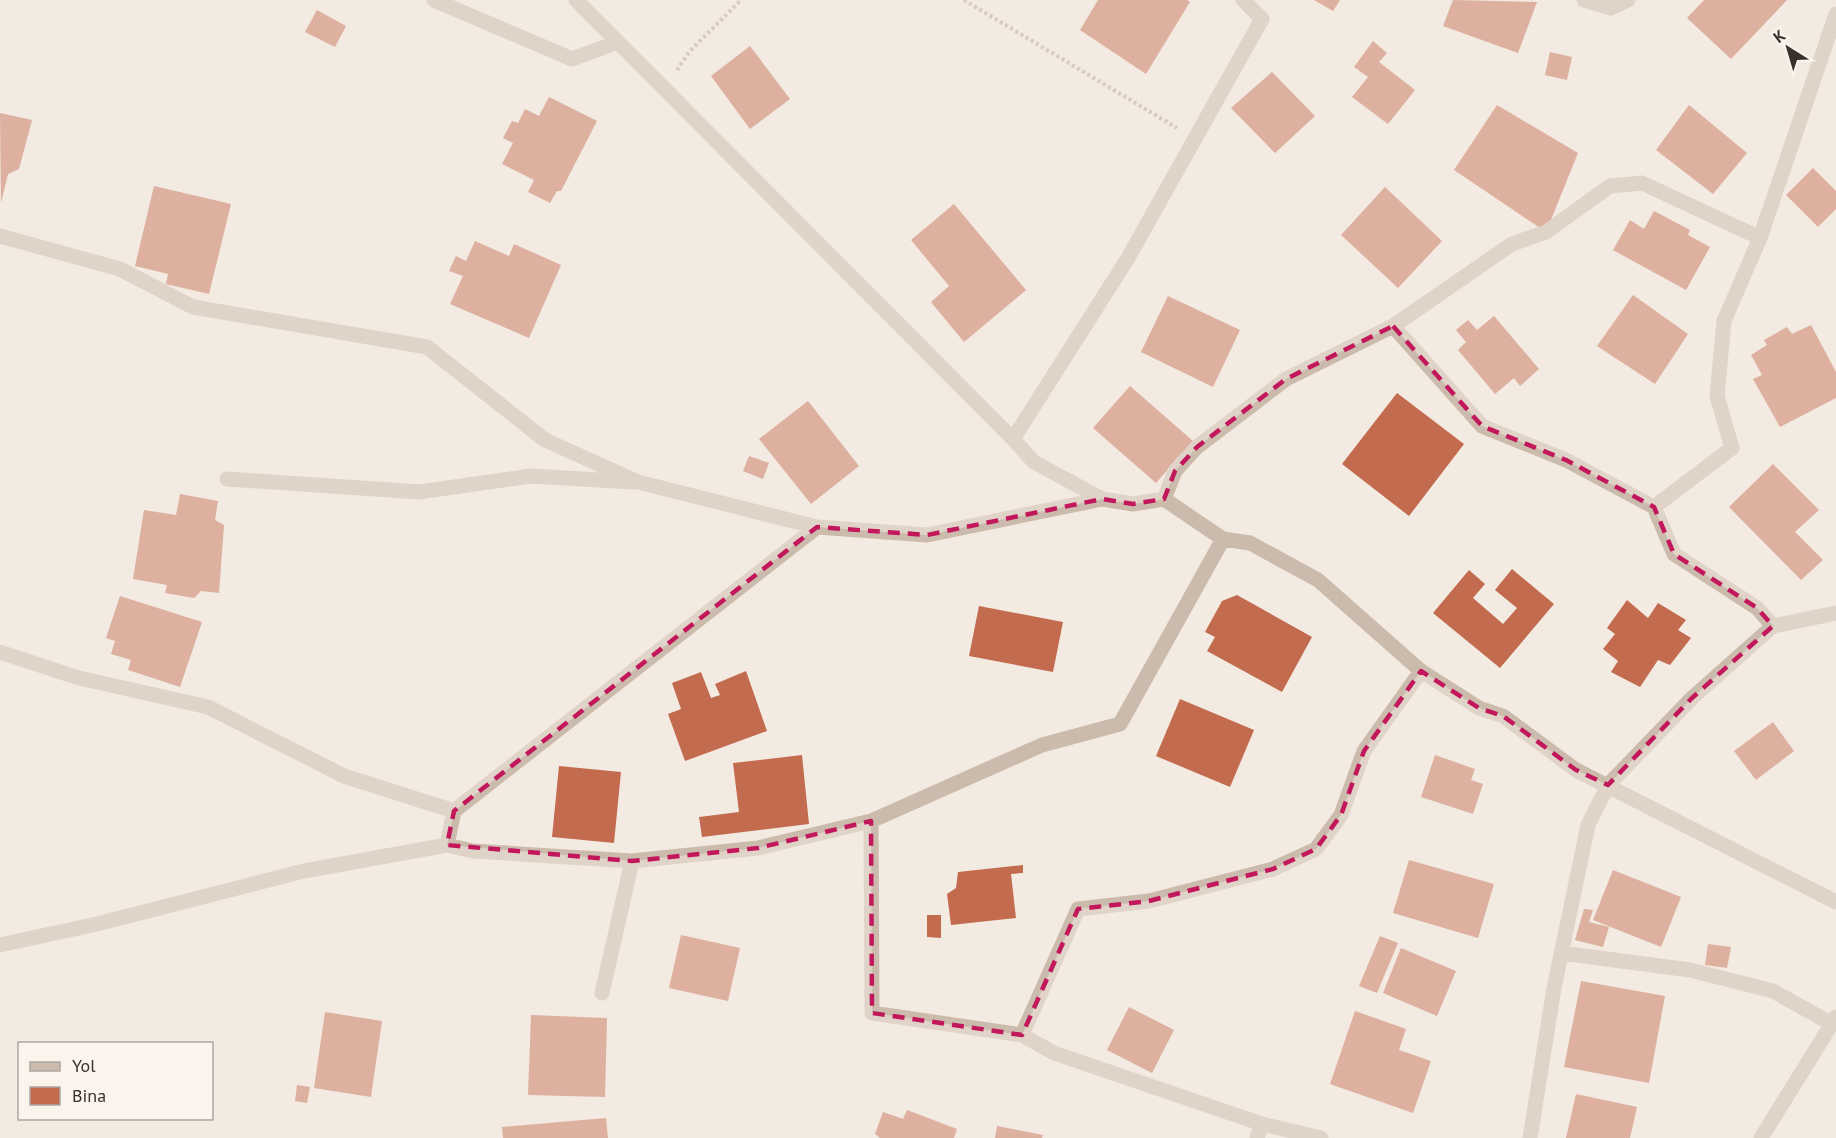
<svg xmlns="http://www.w3.org/2000/svg" width="1836" height="1138" font-family="'PT Sans',sans-serif">
<rect width="100%" height="100%" fill="#f3eae1"/>
<path fill="#c36b4f" d="M1098 0H1187L1190 2 1146 74 1080 30Z
M1314 0H1340L1333 11Z
M1453 0 1537 2 1518 53 1443 26Z
M1704 0H1787L1731 59 1687 18Z
M317 10 346 26 335 47 305 32Z
M1373 41 1387 53 1379 62 1415 90 1388 124 1352 97 1368 77 1354 67Z
M750 46 790 99 750 129 711 76Z
M1550 52 1572 57 1567 80 1545 75Z
M1272 72 1315 116 1275 153 1231 108Z
M549 97 597 121 561 191H557L550 203 528 192 534 180 502 164 513 143 503 138 512 121 518 123 525 109 539 116Z
M1497 105 1578 153 1546 232 1454 170Z
M1689 105 1747 153 1713 194 1656 150Z
M0 113 32 120 19 169 8 174 1 203Z
M1813 168 1836 191V209L1818 227 1786 195Z
M154 186 231 204 209 294 166 284 168 274 135 266Z
M1385 187 1442 241 1398 288 1341 235Z
M954 204 1026 290 964 342 931 302 949 286 911 240Z
M1654 211 1690 230 1688 235 1710 247 1686 290 1613 250 1630 220 1644 229Z
M475 241 509 256 514 244 561 265 529 338 450 304 463 276 449 271 456 256 466 261Z
M1633 295 1688 334 1655 384 1597 346Z
M1168 296 1240 330 1213 387 1141 352Z
M1494 316 1539 369 1520 386 1514 378 1495 394 1458 350 1466 342 1456 330 1468 320 1477 330Z
M1811 325 1836 372V398L1780 427 1753 379 1762 375 1751 355 1767 345 1764 340 1787 327 1792 334Z
M1130 386 1193 441 1156 483 1093 428Z
M1397 393 1464 444 1409 516 1342 464Z
M808 401 859 466 811 504 759 439Z
M749 456 769 463 763 479 743 471Z
M1773 464 1819 510 1795 532 1823 560 1801 580 1729 507Z
M180 494 218 501 215 520 224 525 219 593 201 591 194 598 165 593 167 585 133 579 144 510 176 515Z
M1512 569 1554 604 1500 668 1433 613 1469 570 1485 584 1473 598 1503 624 1517 608 1495 590Z
M1237 595 1312 637 1282 692 1207 651 1215 637 1205 632 1222 601Z
M120 596 202 622 180 687 128 670 131 660 111 654 115 641 106 638Z
M1627 600 1648 618 1658 603 1686 620 1678 630 1691 638 1670 665 1658 660 1640 687 1611 672 1618 661 1603 649 1615 634 1607 628Z
M979 606 1063 622 1053 672 969 656Z
M746 671 767 731 685 761 668 714 681 709 672 683 701 672 711 698 720 695 715 684Z
M1180 699 1254 730 1230 787 1156 756Z
M1773 722 1794 751 1756 780 1734 751Z
M802 755 809 824 702 837 699 817 739 812 733 763Z
M1435 755 1475 769 1471 780 1483 784 1473 814 1421 797Z
M559 766 621 772 614 843 552 837Z
M1409 860 1494 884 1478 938 1393 913Z
M1023 865V873L1011 874 1016 918 951 925 947 894 956 888 958 872Z
M1613 870 1681 897 1661 947 1593 920Z
M1584 909 1593 910 1589 922 1609 927 1603 947 1575 940Z
M927 915H941V938L927 937Z
M681 935 740 948 728 1001 669 988Z
M1380 936 1398 943 1377 993 1359 986Z
M1708 944 1731 947 1727 968 1705 965Z
M1401 948 1456 971 1437 1016 1383 993Z
M1581 981 1665 996 1649 1083 1564 1067Z
M1129 1007 1174 1030 1152 1073 1107 1050Z
M1355 1011 1406 1029 1399 1050 1431 1061 1413 1113 1330 1084Z
M325 1012 382 1021 371 1097 314 1088Z
M531 1015 607 1018 605 1097 528 1095Z
M297 1085 310 1087 307 1103 295 1101Z
M1576 1094 1637 1107 1630 1138H1566Z
M907 1110 957 1129 954 1138H880L875 1134 883 1112 903 1119Z
M606 1118 608 1138H503L502 1127Z
M997 1126 1043 1135 1042 1138H995Z"/>
<g fill="none" stroke-linecap="round" stroke-linejoin="round">
<path stroke="#b7a596" stroke-width="4" stroke-dasharray="3 3" stroke-linecap="butt" d="M964 0 1177 128
M677 70 690 51 741 0"/>
<path stroke="#cbbbac" stroke-width="15" d="M434 0 572 59 618 42
M576 0 1013 439
M1243 0 1262 19 1128 258 1013 439 1034 462 1102 499 1133 504 1164 499 1223 539 1250 543 1318 580 1421 671 1479 708 1503 716 1576 770 1836 902
M1584 0 1611 8 1628 0
M0 236 120 269 193 307 427 347 545 440 638 482 817 527
M1393 326 1482 426 1566 460 1654 507 1674 554 1757 608 1773 626
M227 479 419 492 531 476 633 482
M1164 499 1175 471 1197 447 1286 379 1393 326 1512 244 1546 232 1610 186 1642 183 1760 238
M1654 507 1732 448 1717 396 1724 321 1760 238 1836 14
M0 652 79 678 208 707 344 776 454 811
M871 821 872 1013 1022 1035 1054 1053 1262 1124 1257 1138
M447 845 454 811 817 527 927 535 1102 499
M0 945 97 924 304 871 447 845 473 851 632 861 758 848 871 821 1042 745 1120 724 1223 539
M1561 953 1690 970 1773 991 1832 1024
M602 993 632 861
M1022 1035 1078 909 1149 901 1273 869 1316 849 1341 815 1364 751 1421 671
M1262 1124 1321 1138
M1530 1138 1554 988 1588 825 1608 785 1692 698 1773 626 1836 613
M1761 1138 1836 1017"/>
</g>
<path d="M0 0H1836V1138H0ZM1393 326 1482 426 1566 460 1654 507 1674 554 1757 608 1773 626 1692 698 1608 785 1576 770 1503 716 1479 708 1421 671 1364 751 1341 815 1316 849 1273 869 1149 901 1078 909 1022 1035 872 1013 871 821 758 848 632 861 447 845 454 811 817 527 927 535 1102 499 1133 504 1164 499 1175 471 1197 447 1286 379Z" fill="#f3eae1" fill-opacity=".55" fill-rule="evenodd"/>
<path fill="none" stroke="#c2185b" stroke-width="4.5" stroke-dasharray="12 8" stroke-linejoin="round" d="M1393 326 1482 426 1566 460 1654 507 1674 554 1757 608 1773 626 1692 698 1608 785 1576 770 1503 716 1479 708 1421 671 1364 751 1341 815 1316 849 1273 869 1149 901 1078 909 1022 1035 872 1013 871 821 758 848 632 861 447 845 454 811 817 527 927 535 1102 499 1133 504 1164 499 1175 471 1197 447 1286 379Z"/>
<rect x="18" y="1042" width="195" height="78" fill="#faf4ed" stroke="#ada69f" stroke-width="1.5"/>
<rect x="30" y="1062" width="30" height="9" fill="#cbbbac" stroke="#ada69f" stroke-width="1.5"/>
<text x="72" y="1072" font-size="18" fill="#39302b">Yol</text>
<rect x="30" y="1087" width="30" height="18" fill="#c36b4f" stroke="#ada69f" stroke-width="1.5"/>
<text x="72" y="1102" font-size="18" fill="#39302b">Bina</text>
<g transform="translate(1788 48) rotate(323)" stroke="#faf4ed" stroke-width="4.5" paint-order="stroke">
<path d="M0-4.5L10 22L0 15L-10 22Z" fill="#39302b"/>
<text y="-9" font-size="16" font-weight="bold" text-anchor="middle" fill="#39302b">K</text>
</g>
</svg>
